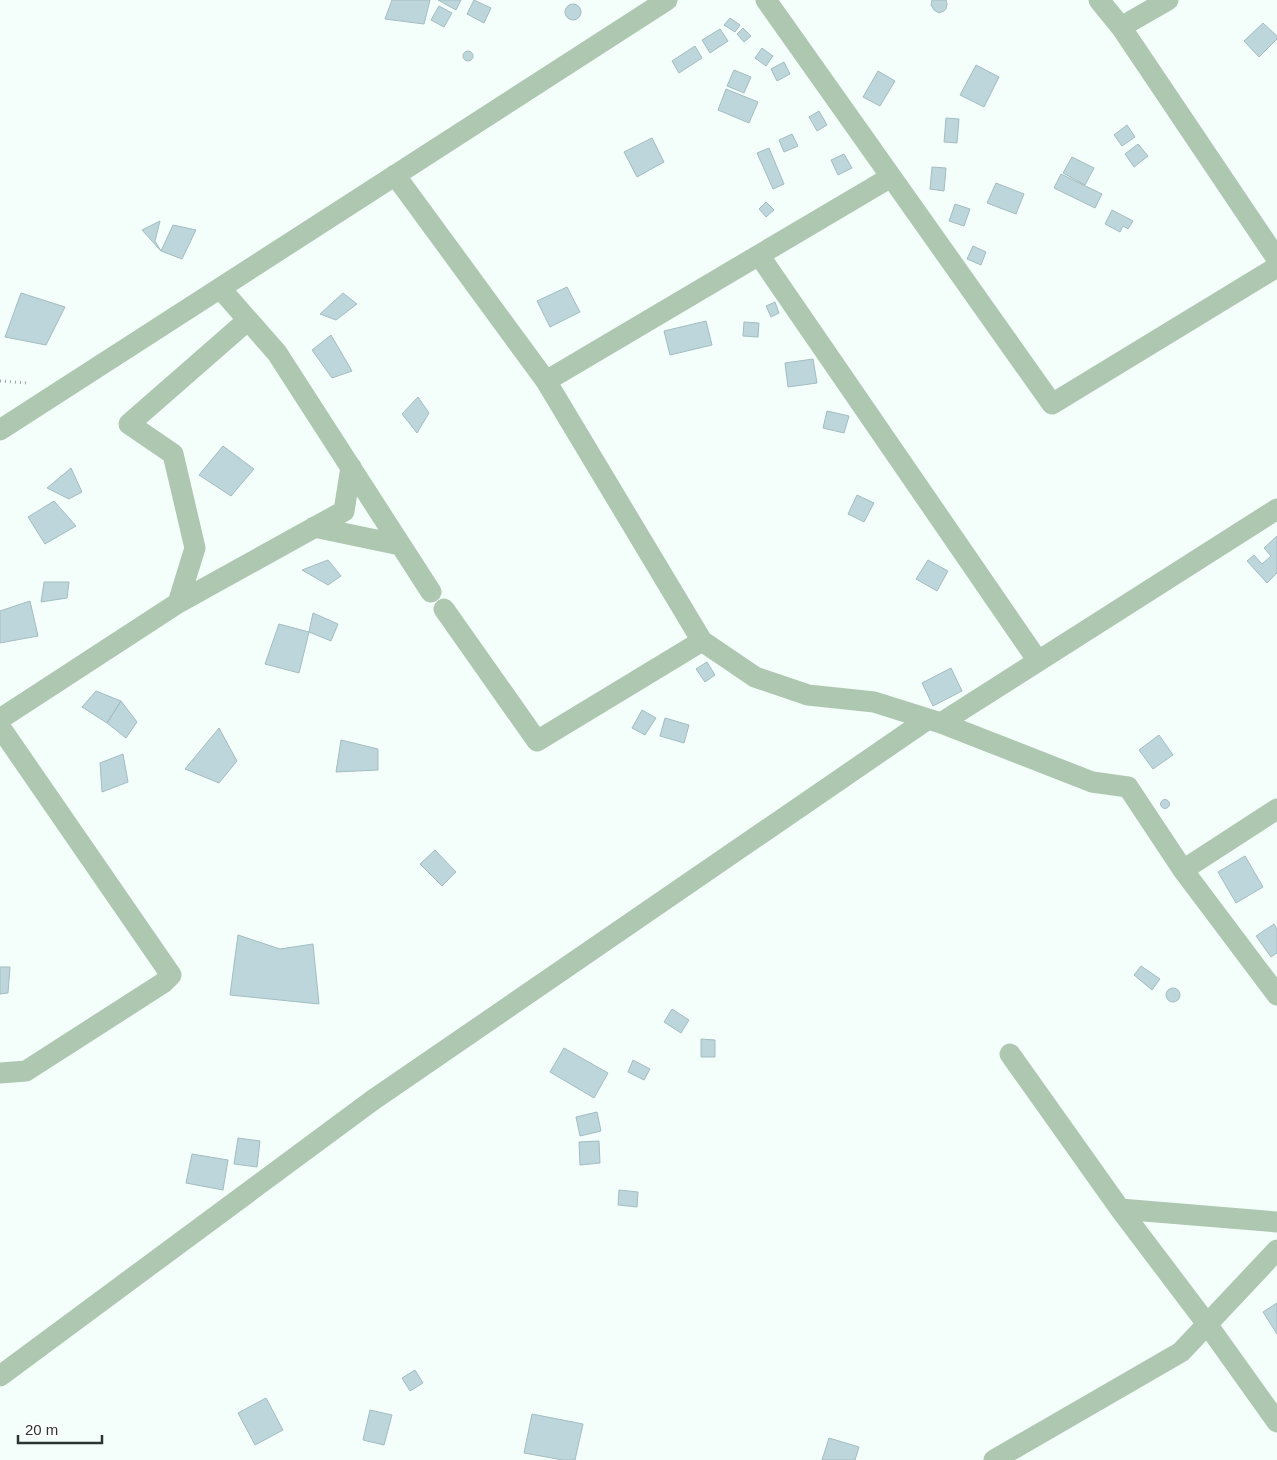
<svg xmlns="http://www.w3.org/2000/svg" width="1277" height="1460" font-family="Arial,sans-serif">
<rect width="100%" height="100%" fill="#f4fefb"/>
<path fill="#bdd6db" stroke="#a3bdc1" d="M392 0H430L424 24 385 19Z
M438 0H461L456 10Z
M474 0 491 8 484 23 467 14Z
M932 0H946L947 4 946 9 944 11 939 13 934 10 931 5Z
M565 12a8 8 0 1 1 16 0a8 8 0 1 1-16 0Z
M439 6 452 13 444 27 431 20Z
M730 18 740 25 735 32 724 25Z
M1263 23 1277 36V39L1259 57 1244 41Z
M743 28 751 36 744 42 737 34Z
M720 29 728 41 710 53 702 40Z
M695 46 702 58 679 73 672 61Z
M762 48 773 56 766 66 755 58Z
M463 56a5 5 0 1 1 10 0a5 5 0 1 1-10 0Z
M784 62 790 74 777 81 771 69Z
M976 65 999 77 984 107 960 95Z
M734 70 751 77 744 93 727 86Z
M878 71 895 81 880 106 863 97Z
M726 89 758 102 749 123 718 110Z
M819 111 827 125 817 131 809 117Z
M946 118 959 119 957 143 944 142Z
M1127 125 1135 137 1122 146 1114 135Z
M792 134 798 146 784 152 779 140Z
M652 138 664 162 637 177 624 152Z
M1138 144 1148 156 1134 167 1125 154Z
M769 148 784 184 773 189 757 153Z
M844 154 852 168 838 175 831 160Z
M1072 157 1094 168 1085 185 1063 173Z
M932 167 946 168 944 191 930 189Z
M1061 174 1102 194 1095 208 1054 188Z
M996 183 1024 194 1016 214 987 203Z
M766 202 774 210 766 217 759 209Z
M955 204 970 209 964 226 949 221Z
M1112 210 1133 221 1128 229 1123 226 1120 232 1105 224Z
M160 221 155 241 161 251 142 230Z
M173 225 196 230 182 259 161 251Z
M973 246 986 252 981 265 967 259Z
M567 287 580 312 550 327 537 301Z
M21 293 65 307 46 345 5 337Z
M343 293 357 304 336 320 320 314Z
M775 302 779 313 771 317 766 306Z
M706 321 712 345 670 355 664 331Z
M744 322 759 323 758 337 743 336Z
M331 335 352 371 332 378 312 350Z
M813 359 817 383 788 387 785 363Z
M418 397 429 413 417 433 402 414Z
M827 411 849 416 844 433 823 428Z
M223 446 254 469 231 496 199 475Z
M71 468 82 492 69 499 47 488Z
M857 495 874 503 864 522 848 514Z
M54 501 76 526 45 544 28 517Z
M1277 536V573L1267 583 1247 561 1254 555 1262 564 1271 556 1264 548Z
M328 560 341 576 328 585 302 570Z
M928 560 948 571 937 591 916 579Z
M44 582H69L67 598 41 602Z
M30 601 38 636 0 643V611Z
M313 613 338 624 331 641 309 632Z
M279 624 309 632 299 673 265 664Z
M707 662 715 675 705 682 696 669Z
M951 668 962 691 933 706 922 683Z
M96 691 121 701 107 723 82 707Z
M121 701 137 722 126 738 107 723Z
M642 710 656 718 645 735 632 728Z
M665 718 689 725 684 743 660 736Z
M219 728 237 761 219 783 185 769Z
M1159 735 1173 755 1153 769 1139 750Z
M341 740 378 749V770L336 772Z
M123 754 128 782 102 792 100 763Z
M1160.5 804a4.5 4.5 0 1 1 9 0a4.5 4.5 0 1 1-9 0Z
M435 850 456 872 442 886 420 864Z
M1245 856 1263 887 1236 903 1218 872Z
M1274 924 1277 929V953L1271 957 1256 936Z
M238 935 280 949 313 944 319 1004 230 995Z
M1141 966 1160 979 1152 990 1134 975Z
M0 967H10L8 993 0 994Z
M1166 995a7 7 0 1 1 14 0a7 7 0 1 1-14 0Z
M672 1009 689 1020 681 1033 664 1022Z
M701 1039 715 1040V1057H701Z
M564 1048 608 1073 594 1098 550 1072Z
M633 1060 650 1069 644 1080 628 1072Z
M597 1112 601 1131 580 1136 576 1117Z
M238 1138 260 1141 257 1167 234 1164Z
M599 1141 600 1163 580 1165 579 1142Z
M192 1154 228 1160 223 1190 186 1183Z
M619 1190 638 1192 637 1207 618 1205Z
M1277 1303V1334L1263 1312Z
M415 1370 423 1383 410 1391 402 1378Z
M266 1398 283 1430 255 1445 238 1413Z
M370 1410 392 1415 384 1445 363 1440Z
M532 1414 583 1424 575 1460H563L524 1453Z
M829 1438 859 1447 855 1460H822Z"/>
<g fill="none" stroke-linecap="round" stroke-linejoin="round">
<path stroke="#9ca6a3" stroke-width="3" stroke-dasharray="1 4" stroke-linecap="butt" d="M0 381 27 383"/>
<path stroke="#adc7b0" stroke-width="21" d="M766 0 1052 404 1277 267
M1099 0 1121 27
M1168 0 1121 27 1277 259
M395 175 546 381 891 177
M759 255 1038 661
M220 288 277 353 431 592
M248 320 129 424 173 454 195 548 178 603 344 511 351 467
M0 430 667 0
M314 527 400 545
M444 609 537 741 702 641 546 381
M702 641 755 677 808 695 874 702 941 723 1277 509
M0 719 178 603
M941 723 1092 782 1128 787 1183 870 1277 809
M0 727 171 975 163 983 26 1071 0 1073
M1183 870 1277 995
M1010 1054 1120 1209 1277 1222
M1120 1209 1207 1324 1277 1422
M0 1376 373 1100 928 719
M994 1460 1181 1352 1277 1250"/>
</g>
<path d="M18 1435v8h84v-8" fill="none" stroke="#2a3432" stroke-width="2.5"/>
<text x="25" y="1435" font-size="15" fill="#2a3432" stroke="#ffffff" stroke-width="4" paint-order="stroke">20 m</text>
</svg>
